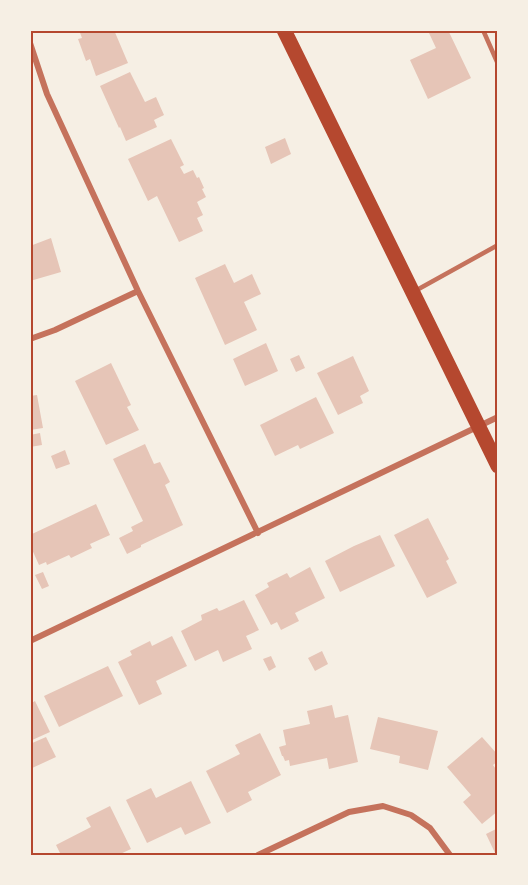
<svg xmlns="http://www.w3.org/2000/svg" width="528" height="885" font-family="Roboto,sans-serif">
<rect width="100%" height="100%" fill="#f6efe4"/>
<path fill="#e6c5b7" d="M79 30H114L128 63 96 76 90 59 86 61 78 39 82 38Z
M435 30H448L471 78 428 99 410 60 436 48 429 33Z
M130 72 145 102 156 97 164 115 154 120 157 127 126 141 120 127 119 128 100 86Z
M285 138 291 154 271 164 265 147Z
M171 139 184 165 180 167 184 174 193 170 197 178 199 177 204 188 202 189 206 197 197 202 203 215 197 218 203 231 179 242 157 196 148 201 128 159Z
M51 238 61 272 30 281V246Z
M225 264 234 283 252 274 261 294 244 302 257 330 225 345 195 278Z
M266 343 278 371 245 386 233 359Z
M299 355 305 368 296 372 290 359Z
M353 356 369 391 360 396 363 403 338 415 317 373Z
M111 363 131 405 127 407 139 430 106 445 75 381Z
M37 395 43 428 30 430V396Z
M316 397 334 433 300 449 298 445 275 456 260 425Z
M40 433 42 445 30 447V435Z
M145 444 154 464 160 462 170 482 165 485 183 525 141 545V547L127 554 119 538 133 531 131 527 143 521 113 459Z
M65 450 70 464 56 469 51 456Z
M96 504 110 535 90 544 92 548 71 558 69 555 47 565 46 562 39 565 30 545V538L33 537 32 534Z
M428 518 449 559 446 561 457 583 427 598 394 535Z
M380 535 395 566 340 592 325 561 354 546Z
M310 567 325 598 295 613 299 621 281 630 277 622 271 625 255 595 269 587 267 583 287 573 290 578Z
M43 572 49 586 42 589 35 575Z
M244 600 259 630 246 636 252 649 223 662 218 650 195 661 181 631 202 620 201 615 217 608 219 611 222 610Z
M172 636 187 666 156 681 162 694 139 705 118 662 132 655 130 651 150 641 152 646Z
M322 651 328 664 315 671 308 658Z
M271 656 276 667 269 671 263 659Z
M108 666 123 696 59 727 44 696Z
M35 701 50 732 30 741V704Z
M332 705 335 718 348 715 358 762 329 769 327 758 290 766 289 760 285 761 283 756H282L279 747 286 745 283 730 310 724 307 711Z
M378 717 438 731 428 770 399 763 400 756 370 749Z
M260 733 281 775 248 792 252 800 227 813 206 771 240 754 235 745Z
M46 737 56 757 30 769V744Z
M482 737 498 755V761L493 765 498 772V811L482 824 463 802 471 795 447 767Z
M191 781 211 823 185 835 181 827 147 843 126 800 151 788 156 798Z
M110 806 131 849 118 855H61L56 845 91 827 86 818Z
M498 828V855H496L486 834Z"/>
<g fill="none" stroke-linecap="round" stroke-linejoin="round">
<path stroke="#c5725c" stroke-width="4.5" d="M483 30 498 64
M415 291 498 245"/>
<path stroke="#c5725c" stroke-width="6" d="M30 43 47 94 138 291 258 533
M30 339 55 330 138 291
M30 641 498 417
M258 855 349 812 383 806 411 815 430 828 450 855"/>
<path stroke="#b5482f" stroke-width="15" d="M284 30 498 466"/>
</g>
<rect width="528" height="885" fill="none" stroke="#f6efe4" stroke-width="63"/>
<rect x="32" y="32" width="464" height="822" fill="none" stroke="#b5482f" stroke-width="2"/>
</svg>
